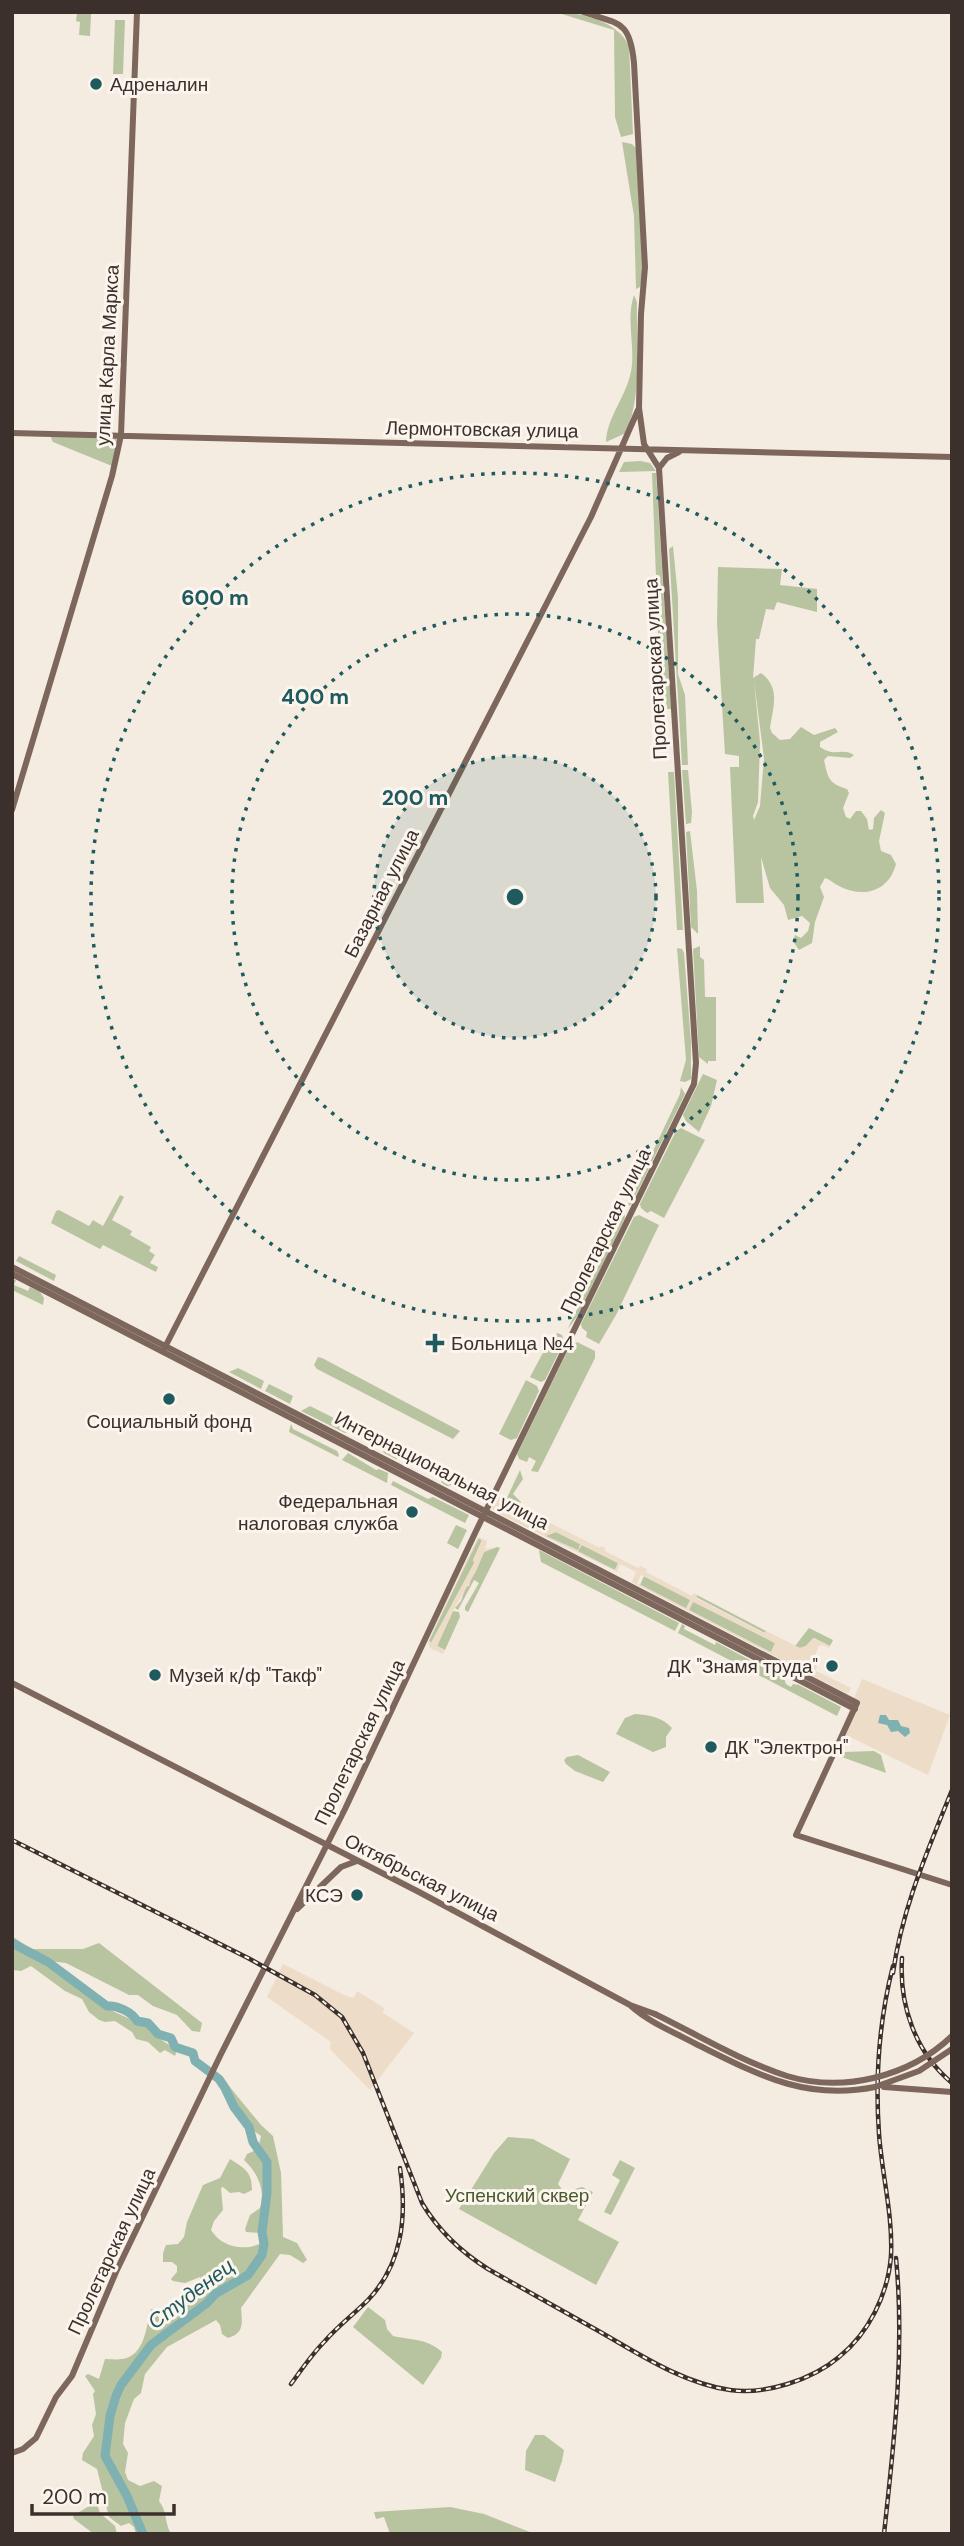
<svg xmlns="http://www.w3.org/2000/svg" width="964" height="2546" font-family="'DM Sans',sans-serif">
<rect width="100%" height="100%" fill="#f4ebe1"/>
<path fill="#b8c4a0" fill-rule="evenodd" d="M555 12C580 12 618 21 629 46L633 134 621 137 615 117 614 30Z
M77 14H91L90 36 79 35 80 22 76 21Z
M115 20H125L123 74H113Z
M622 142 632 144 636 148 643 273 640 287 636 289 634 216Z
M634 295 637 302C636 345 643 392 626 433L606 442C607 418 624 399 630 376 637 351 625 321 634 295Z
M53 435 117 438 112 466 53 442 51 438Z
M640 461 650 463 656 471 619 472 624 462Z
M652 473H656L671 709H667L659 655Z
M673 546 678 598V674L685 695 688 765H682L669 549Z
M718 567 782 569 780 585 817 589V612L777 602 774 610 766 609 759 639H756L753 678 761 673C781 688 773 707 770 728L772 733 780 740 790 739 801 727 814 735 835 728 838 732 820 742V747C836 758 840 747 854 755L850 758 828 756 824 760C828 778 828 783 847 789L849 793 843 808 846 817 850 819 856 811H861L867 819 869 830 873 829 874 818 881 810 885 813 879 841 881 851 891 855 896 864C889 891 864 899 839 886 833 883 831 880 825 878L820 887 824 897 815 922 812 943 799 950 793 941 795 935 801 938 808 931 810 923 802 916 788 920 784 905 770 888 761 857 764 903H736L730 767H739V756L725 754 717 623ZM754 681 764 758 760 806 754 820 753 816 758 802 760 742Z
M682 770H688L692 812 691 823 686 824Z
M668 772H674L683 930H677Z
M690 831 697 891 698 934 691 927 686 832Z
M700 946V957L704 960 705 997H716V1061H708V1064L699 1057 693 949Z
M677 948 682 949 684 953 691 1042V1079L685 1082 680 1081 686 1060Z
M703 1074 717 1080 711 1106 699 1132 686 1121 683 1115Z
M681 1087 685 1094 631 1205 627 1206 680 1094Z
M681 1128 705 1140 664 1218 651 1211 647 1213 641 1208 640 1204 676 1131Z
M120 1195 124 1197 112 1220 132 1231 130 1235 151 1247 149 1251 155 1255 150 1263 158 1267 156 1272 103 1245 100 1249 51 1223 56 1211 59 1210 89 1226 93 1220 103 1226Z
M624 1213 625 1218C615 1238 581 1318 568 1328Z
M639 1215 659 1225 616 1315 599 1344 586 1337 587 1332 582 1328 581 1324 634 1217Z
M19 1256 56 1275 54 1281 16 1261Z
M12 1279 16 1280 14 1285 28 1291 30 1287 40 1292 44 1298 43 1305 12 1290Z
M557 1333 562 1335 564 1342 545 1380 541 1382 530 1377 553 1334 556 1335Z
M577 1342 595 1351V1358L538 1472 531 1471 536 1461 529 1457 527 1462 519 1459 517 1454 568 1350Z
M318 1357 322 1358 460 1431 453 1439 317 1369 314 1365Z
M238 1368 264 1381 261 1389 229 1372Z
M526 1380 537 1386 539 1391 517 1438 511 1440 499 1434Z
M269 1384 293 1396 290 1404 265 1391Z
M310 1406 471 1487 473 1489 467 1492 452 1485 447 1486 442 1483 440 1479 400 1458 396 1459 384 1453 381 1448 349 1432 345 1433 301 1411Z
M291 1424 293 1429 337 1451 339 1455 338 1457 289 1432Z
M348 1453 376 1470 379 1469 388 1473 387 1483 342 1460Z
M520 1470 523 1479 513 1494 521 1502 519 1506 516 1502 506 1500Z
M393 1481 428 1499 433 1497 469 1515 465 1523 391 1485Z
M456 1525 467 1530 458 1549 447 1543Z
M556 1532 618 1563 615 1570 545 1536Z
M478 1538 482 1540 473 1560 475 1562 431 1643 429 1641Z
M497 1547 500 1548 468 1612 465 1610V1607L479 1583 474 1580 458 1610 455 1608 461 1601 466 1586H469L472 1574 475 1573 484 1552Z
M539 1550 679 1623 675 1631 541 1562Z
M644 1576 691 1600 686 1609 640 1585Z
M697 1595 766 1631 765 1633 696 1597Z
M693 1601 775 1643 771 1653 689 1610Z
M453 1611 459 1612 460 1617 445 1650 437 1646Z
M682 1624 685 1626 684 1629 715 1645 716 1642 784 1678 786 1684 791 1687 793 1684 799 1685 841 1707 837 1716 678 1633Z
M809 1628 833 1640 830 1646 814 1638 806 1646 800 1648 795 1646Z
M635 1714C649 1715 662 1717 672 1728L666 1737V1747L653 1752 616 1734 625 1718Z
M874 1751 881 1755 886 1773 842 1757 844 1752Z
M578 1755 610 1772 603 1782 575 1771 566 1764 564 1760 567 1757Z
M12 1936 31 1949H83L99 1943 202 2023 200 2032 192 2031 177 2015 153 2006 138 1995H129L66 1963 49 1961 50 1968 104 2007 145 2026 157 2037 177 2050 175 2056 165 2050 160 2053 148 2042 136 2039 132 2032 115 2021 105 2022 99 2020 89 2012 82 1999 65 1991 31 1966 21 1971 12 1970Z
M229 2086 261 2125 273 2136 281 2173 283 2237 297 2243 307 2260 303 2263 290 2255 280 2254 241 2308C242 2322 245 2333 228 2338L222 2334 220 2325 216 2320 167 2347 145 2374 141 2393 134 2399 125 2423 123 2444 128 2453 125 2472 128 2480 140 2486 154 2481 162 2486 159 2501C168 2513 164 2522 171 2534H136L134 2527 129 2523 121 2526 109 2517 97 2469 82 2460 83 2453 94 2436 92 2425 96 2414 93 2394 95 2391 85 2376 88 2374 99 2379 105 2359C111 2359 117 2360 122 2359 145 2356 146 2327 151 2309H154L160 2320C177 2322 197 2297 202 2281L200 2277 185 2283 173 2281 171 2279 177 2272V2266L172 2262H163V2253L166 2245 178 2244 184 2237 187 2222 203 2185 220 2178 230 2159C243 2168 252 2170 252 2190L244 2194 239 2192 230 2193 223 2187 221 2188 223 2210 214 2221 211 2230C223 2249 247 2252 265 2241L261 2233 246 2232 245 2229 250 2215 260 2208C266 2190 257 2172 244 2160L247 2154 258 2149 261 2136 244 2124 227 2089Z
M508 2137 533 2139 570 2159 558 2184 564 2192 582 2187 593 2192 578 2220 619 2242 596 2285 459 2209 494 2153Z
M620 2160 635 2168 611 2215 604 2212 620 2180 612 2175Z
M368 2307 385 2320 387 2329 393 2336C410 2340 427 2338 442 2352L441 2358 423 2385 353 2327Z
M535 2435H544L564 2450 562 2461 555 2482 525 2470 526 2451Z
M94 2503 97 2504 100 2513 115 2526 117 2534H94L74 2519 73 2516Z
M450 2507 484 2514 535 2534H390L384 2517 376 2519 374 2512Z"/>
<path fill="#ecdcc8" fill-rule="evenodd" d="M498 1496 536 1513 535 1515 539 1517 542 1516V1519L600 1548 601 1546 605 1548V1551L638 1568 640 1566 647 1569 646 1572 692 1596 694 1593 697 1595 696 1598 764 1633 766 1631 800 1648 806 1646 813 1638 830 1646 829 1648 823 1645 819 1646 813 1659 817 1664 816 1671 851 1688 848 1694 632 1582 636 1572 620 1564 617 1571 630 1578 495 1512 492 1508ZM556 1532 580 1544 578 1550 546 1536ZM582 1545 618 1563 615 1570 578 1551ZM641 1575 690 1600 686 1608 637 1583ZM693 1602 775 1643 771 1652 689 1610Z
M478 1537 487 1541 485 1549 497 1547 484 1552 475 1573 453 1611 437 1646 445 1650 443 1654 430 1648 428 1641ZM479 1538 482 1541 473 1560 474 1563 431 1643 429 1640Z
M862 1679 950 1715 928 1775 840 1732Z
M283 1964 346 1996 354 1998 357 1991 384 2008 383 2013 414 2033 370 2090 330 2049 331 2042 267 1997Z"/>
<path fill="#7fb0b2" d="M880 1715H886L889 1720H898L901 1726 909 1728 910 1733 905 1737 898 1731 891 1732 887 1725 878 1723Z"/>
<g fill="none" stroke-linecap="round" stroke-linejoin="round">
<path stroke="#7fb0b2" stroke-width="9" d="M12 1943 48 1962 107 2006C117 2005 132 2012 137 2021L148 2023 158 2034 171 2038 175 2047 193 2053 195 2061 219 2079 225 2088 234 2107 249 2127 253 2142 267 2162V2193L262 2232 264 2244 262 2255 248 2275 215 2294 207 2303 151 2345 121 2385 116 2396 110 2416 105 2456 127 2496 143 2534"/>
<path stroke="#7d675c" stroke-width="6" d="M12 433 952 457
M659 468 667 458 679 452
M12 810 112 476 121 435 137 12
M12 1267 857 1703 796 1835 952 1885
M12 1274 855 1709
M163 1351 591 517 638 410
M12 1683 419 1892 630 2005 655 2014
M297 1909 341 1867 357 1861
M631 2006C650 2023 674 2032 696 2044 757 2074 804 2101 875 2087
M12 2453 23 2449 36 2438 56 2397 72 2376 116 2272 221 2054 345 1809 476 1531 694 1084 696 1063 659 468 644 444 639 408 641 314 645 267 634 63C630 21 620 24 583 12"/>
<defs>
<path id="rail" d="M12 1840 248 1958 315 1995 342 2017 363 2053 422 2203C438 2230 461 2252 488 2269 524 2289 559 2309 595 2329 636 2352 681 2383 730 2390 765 2395 812 2380 839 2357 869 2333 888 2294 891 2256 893 2215 882 2175 879 2134 875 2077 879 2021 893 1966
M902 1958C899 2005 915 2052 952 2083
M893 1973C902 1908 928 1850 952 1790
M291 2384C302 2369 312 2354 325 2341 338 2326 354 2314 368 2300 403 2263 407 2216 400 2168
M884 2534C894 2442 905 2351 896 2258"/>
</defs>
<use href="#rail" stroke="#3b302b" stroke-width="4.5"/>
<use href="#rail" stroke="#fbf5ee" stroke-width="2" stroke-dasharray="5" stroke-linecap="butt"/>
<path stroke="#7d675c" stroke-width="6" d="M655 2014C698 2035 741 2061 787 2076 843 2093 909 2077 952 2036
M875 2087 919 2071 952 2049
M884 2087 952 2092"/>
</g>
<circle cx="515" cy="897" r="141" fill="#1f5a5e" fill-opacity=".12"/>
<g fill="none" stroke="#1f5a5e" stroke-width="3.5" stroke-dasharray="3.5 7">
<circle cx="515" cy="897" r="141"/>
<circle cx="515" cy="897" r="283"/>
<circle cx="515" cy="897" r="424"/>
</g>
<g fill="#1f5a5e" stroke="#fbf5ee" stroke-width="2.5">
<circle cx="96" cy="84" r="7"/>
<path d="M431.5 1332.5h7v7h7v7h-7v7h-7v-7h-7v-7h7z"/>
<circle cx="169" cy="1399" r="7"/>
<circle cx="412" cy="1512" r="7"/>
<circle cx="832" cy="1666" r="7"/>
<circle cx="155" cy="1675" r="7"/>
<circle cx="711" cy="1747" r="7"/>
<circle cx="357" cy="1895" r="7"/>
</g>
<g text-anchor="middle" stroke-width="6" stroke-linejoin="round" paint-order="stroke">
<g font-size="19" fill="#3b302b" stroke="#fbf5ee" text-anchor="start">
<text x="110" y="91">Адреналин</text>
<text x="451" y="1350">Больница №4</text>
<text x="169" y="1428" text-anchor="middle">Социальный фонд</text>
<text x="398" y="1508" text-anchor="end">Федеральная<tspan x="398" dy="22">налоговая служба</tspan></text>
<text x="818" y="1673" text-anchor="end">ДК "Знамя труда"</text>
<text x="169" y="1682">Музей к/ф "Такф"</text>
<text x="725" y="1754">ДК "Электрон"</text>
<text x="343" y="1902" text-anchor="end">КСЭ</text>
</g>
<g font-size="19" fill="#3b302b" stroke="#fbf5ee">
<text transform="translate(107 355) rotate(-87)" y="7">улица Карла Маркса</text>
<text transform="translate(482 429) rotate(1)" y="7">Лермонтовская улица</text>
<text transform="translate(655 669) rotate(-93)" y="7">Пролетарская улица</text>
<text transform="translate(381 893) rotate(-63)" y="7">Базарная улица</text>
<text transform="translate(605 1231) rotate(-64)" y="7">Пролетарская улица</text>
<text transform="translate(442 1470) rotate(27)" y="7">Интернациональная улица</text>
<text transform="translate(359 1742) rotate(-64)" y="7">Пролетарская улица</text>
<text transform="translate(422 1877) rotate(27)" y="7">Октябрьская улица</text>
<text transform="translate(111 2251) rotate(-65)" y="7">Пролетарская улица</text>
</g>
<g font-size="19" fill="#4a5a2e" stroke="#fbf5ee">
<text x="517" y="2202">Успенский сквер</text>
</g>
<g font-size="21" font-style="italic" fill="#1f5a5e" stroke="#fbf5ee">
<text transform="translate(191 2294) rotate(-37)" y="7">Студенец</text>
</g>
</g>
<circle cx="515" cy="897" r="10" fill="#1f5a5e" stroke="#fbf5ee" stroke-width="3.5"/>
<g font-size="21" text-anchor="middle" font-weight="bold" fill="#1f5a5e" stroke="#fbf5ee" stroke-width="6" stroke-linejoin="round" paint-order="stroke">
<text x="215" y="605">600 m</text>
<text x="315" y="704">400 m</text>
<text x="415" y="805">200 m</text>
</g>
<rect width="964" height="2546" fill="none" stroke="#3b302b" stroke-width="28"/>
<path d="M32 2504v10h142v-10" fill="none" stroke="#3b302b" stroke-width="3.5"/>
<text x="42" y="2504" font-size="21" fill="#3b302b" stroke="#fbf5ee" stroke-width="5" paint-order="stroke">200 m</text>
</svg>
